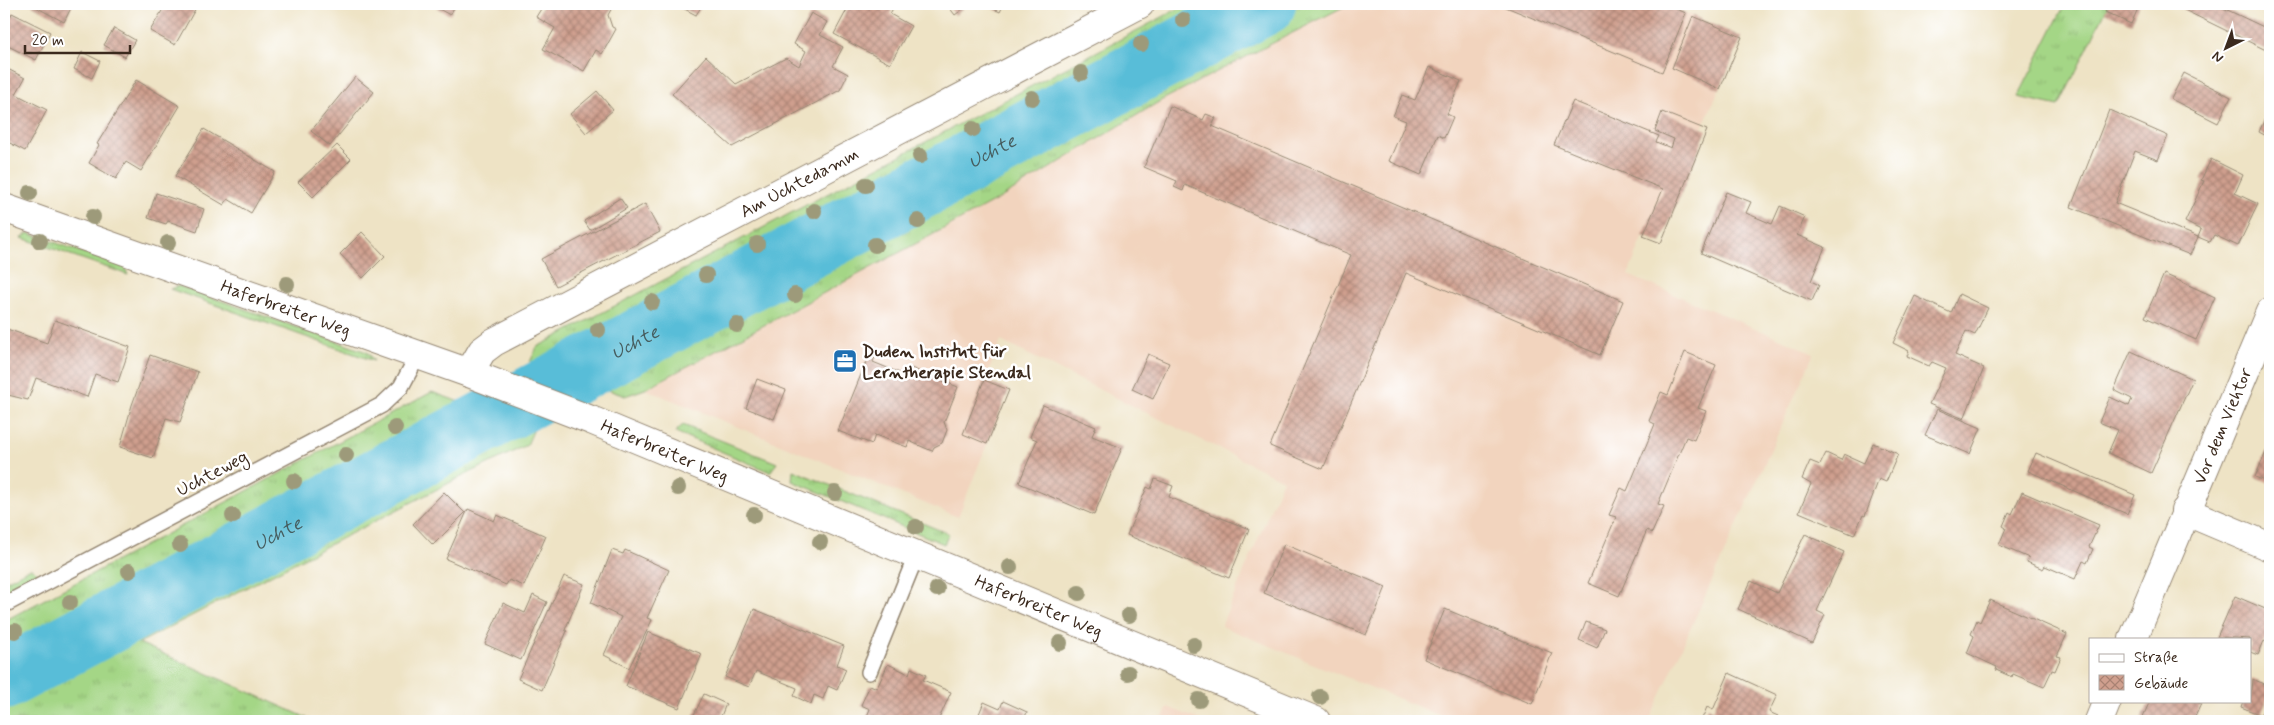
<svg xmlns="http://www.w3.org/2000/svg" width="2274" height="725" font-family="Mynerve,sans-serif">
<defs>
<pattern id="grass-tufts" width="24" height="20" patternUnits="userSpaceOnUse" patternTransform="scale(1.25)"><rect width="24" height="20" fill="#a4d686"/><path d="M3 7l-1-3M5 7V3M7 7l1-3M15 17l-1-3M17 17v-4M19 17l1-3" fill="none" stroke="#8eb873"/></pattern>
<pattern id="building-cross-hatch" width="8" height="8" patternUnits="userSpaceOnUse" patternTransform="scale(1.25)"><rect width="8" height="8" fill="#cf9f8e"/><path d="M0 0l8 8M0 8l8-8" fill="none" stroke="#a98273"/></pattern>
</defs>
<rect width="100%" height="100%" fill="#fff"/>
<filter id="ink" filterUnits="userSpaceOnUse"><feTurbulence type="fractalNoise" baseFrequency=".02" numOctaves="2"/><feDisplacementMap in="SourceGraphic" scale="10" xChannelSelector="R" yChannelSelector="G"/><feConvolveMatrix kernelMatrix="1 2 1 2 8 2 1 2 1" color-interpolation-filters="sRGB"/></filter>
<filter id="wash" filterUnits="userSpaceOnUse"><feTurbulence type="fractalNoise" baseFrequency=".0096" numOctaves="4" result="noise"/><feDisplacementMap in="SourceGraphic" scale="20" xChannelSelector="R" yChannelSelector="G"/><feGaussianBlur stdDeviation="1.12" result="paint"/><feColorMatrix in="noise" values="0 0 0 0 0 0 0 0 0 0 0 0 0 0 0 0 0 1.4 0 .05"/><feComposite in="paint" operator="in"/></filter>
<g filter="url(#wash)">
<rect width="100%" height="100%" fill="#eee3c5"/>
<path fill="#f2d4be" d="M1349 4H1664L1742 37 1702 128 1662 112 1655 131 1674 139 1668 155 1675 158 1628 275 1814 353 1649 721H1453L1221 626 1283 480 1001 341 963 434 987 444 958 517 645 389 999 199 1162 100Z
M1168 707 1202 721H1203H1161Z"/>
<path fill="url(#grass-tufts)" stroke="#708052" d="M1187 4H1349L1162 100 999 199 645 389 625 396 530 362 537 347Z
M2065 4H2109L2059 106 2018 97Z
M28 233 125 267 128 275 22 238Z
M179 286 367 352 374 361 170 289Z
M432 392 534 429 527 445 453 481 139 643 314 721H4V621Z
M683 425 777 463 770 472 675 432Z
M793 470 949 534 944 544 792 481Z
M31 568 40 575 4 594V582Z"/>
<g fill="none" stroke-linecap="round" stroke-linejoin="round">
<path stroke="#59bdd8" stroke-width="62" id="s1" d="M4 679 1265 4"/>
</g>
<g id="blocks">
<path fill="url(#building-cross-hatch)" d="M30 4H73L64 22Z
M166 4H193L197 6 175 45 150 31Z
M440 4H456L450 15 437 8Z
M544 4H614L608 15 612 27 616 29 602 54 596 50 584 71 543 49 555 28 536 17Z
M675 4H703L696 15Z
M850 4H895L890 14 911 26 890 64 834 34Z
M953 4H960L963 9 955 15 949 7Z
M984 4H1004L1000 12Z
M1499 4H1664L1686 13 1662 72Z
M2109 4H2140L2131 24 2105 12Z
M2172 4H2220L2219 6 2270 30V52Z
M12 13 50 32 36 60 4 44V29Z
M811 13 827 22 820 35 843 47 833 66 848 74 840 90 732 147 672 94 706 56 736 84 786 58 799 66 806 51 794 44Z
M1693 16 1742 37 1720 89 1672 68Z
M114 28 135 40 125 57 104 45Z
M82 52 100 61 92 78 74 69Z
M4 67 25 78 16 94 47 110 25 151 4 140Z
M1429 67 1461 81 1447 114 1453 117 1444 138 1438 135 1421 175 1389 161 1406 121 1393 116 1402 95 1415 100Z
M2184 73 2231 97 2218 123 2171 99Z
M355 77 374 92 330 146 311 131Z
M136 80 180 106 141 171 126 162 116 179 89 163 99 145 97 144Z
M597 91 613 110 586 133 570 114Z
M1573 101 1659 136 1656 142 1671 148 1674 139 1655 131 1662 112 1707 130 1661 243 1643 236 1663 189 1554 145Z
M1170 106 1203 120 1206 114 1216 118 1212 126 1623 301 1600 355 1406 273 1323 469 1270 446 1351 255 1185 185 1183 191 1174 187 1177 181 1144 167Z
M2270 107V138L2259 132Z
M2109 110 2168 136 2158 160 2135 151 2115 203 2198 237 2190 255 2071 207Z
M204 129 275 172 251 213 228 199 224 205 175 176Z
M337 145 351 159 313 197 298 182Z
M2211 159 2243 175 2235 193 2258 204 2238 246 2214 235 2210 242 2198 237 2201 230 2185 222 2204 181 2201 180Z
M1726 192 1751 202 1746 213 1772 224 1780 206 1805 217 1797 235 1825 247 1811 281 1819 285 1812 301 1701 253Z
M156 193 204 209 197 231 168 221 166 224 148 218Z
M620 198 627 208 590 230 584 221Z
M645 204 660 232 556 286 541 259Z
M362 232 385 256 363 278 340 254Z
M2164 274 2215 297 2196 340 2145 317Z
M1959 294 1988 308 1975 335 1966 331 1955 355 1984 368 1964 419 1929 404 1946 368 1932 362 1929 366 1907 356 1909 351 1893 343 1915 296 1951 313Z
M55 320 130 347 118 382 95 374 87 397 36 378 28 400 8 395 4 404V328L47 343Z
M2131 351 2193 379 2151 473 2108 453 2118 430 2099 422 2110 397 2129 406 2132 399 2114 390Z
M1685 352 1716 365 1698 408 1706 411 1694 440 1686 437 1658 504 1664 506 1652 533 1647 530 1619 596 1588 583 1616 517 1609 515 1621 488 1627 491 1655 424 1649 421 1661 392 1668 395Z
M1148 354 1169 363 1153 399 1132 389Z
M150 355 198 372 180 422 166 418 153 458 120 447 132 405Z
M869 355 875 357 873 362 907 376 911 368 958 387 944 422 947 430 942 443 934 447 932 451 909 441 907 447 875 435 872 444 838 431Z
M757 379 786 390 774 419 746 408Z
M984 380 1009 390 987 444 963 434Z
M1043 405 1096 427 1092 436 1122 448 1094 515 1019 483 1037 440 1030 437Z
M1937 409 1981 428 1970 454 1925 435Z
M1873 443 1898 454 1886 482 1879 479 1865 516 1863 515 1854 535 1799 512 1811 484 1802 479 1810 461 1820 465 1826 453 1841 460 1844 454 1864 463Z
M2270 443V483L2255 477Z
M2036 453 2135 495 2127 514 2028 471Z
M1155 479 1173 486 1169 497 1249 529 1229 578 1127 535 1147 487 1151 489Z
M444 492 465 513 433 545 413 524Z
M2022 492 2099 525 2089 547 2093 549 2087 563 2083 561 2075 579 2045 566 2043 569 2027 562 2029 558 1999 545 2006 528 2003 526 2009 512 2012 514Z
M468 509 494 521 497 515 546 536 524 586 509 580 506 585 446 559Z
M1805 534 1844 552 1817 611 1825 615 1812 643 1738 609 1751 581 1777 593Z
M1284 544 1386 587 1366 635 1264 593Z
M612 550 623 554 625 550 669 570 647 618 652 620 629 668 604 655 621 617 591 603Z
M564 576 584 584 565 630 567 631 542 690 518 679Z
M533 595 547 602 521 660 485 644 503 603 525 613Z
M2235 596 2270 611V644L2264 641 2258 655 2250 652V639L2217 637Z
M1990 600 2067 634 2057 656 2061 657 2055 671 2052 670 2044 687 2013 674 2012 677 1996 670 1997 667 1967 653 1974 636 1971 634 1977 620 1980 622Z
M754 609 844 646 837 665 846 669 837 690 828 686 823 699 814 695 811 704 794 696 797 688 756 671 749 687 725 677Z
M1445 609 1552 653 1532 704 1424 659Z
M1586 622 1605 629 1597 648 1579 640Z
M648 632 702 654 679 708 626 686Z
M888 664 909 674 911 668 926 675 923 680 951 692 938 721H865L870 709 861 705 870 685 877 688Z
M1729 673 1777 695 1769 712 1778 716 1775 721H1701L1707 707 1713 710Z
M2252 679 2270 686V693L2261 715 2241 707 2243 701H2250Z
M704 694 726 704 719 721 692 719Z
M1003 701 1027 712 1025 717 1033 721H976L984 702 1000 709Z
M2150 701H2193L2201 704 2193 721H2141Z"/>
</g>
</g>
<g filter="url(#ink)">
<use href="#blocks" fill-opacity="0" stroke="#948672" stroke-width="1"/>
<g fill="none" stroke-linecap="round" stroke-linejoin="round">
<defs>
<path id="service" d="M4 605 382 405 401 387 418 355
M869 672 916 556"/>
<g id="minor">
<path id="s2" d="M4 208 469 373 591 420 1316 721"/>
<path id="s3" d="M469 373 482 351 494 342 1140 4"/>
<path d="M2185 511 2270 547"/>
<path id="s4" d="M2133 639 2270 312"/>
<path d="M2099 721 2107 701"/>
</g>
</defs>
<use href="#service" stroke="#948672" stroke-width="18"/>
<use href="#minor" stroke="#948672" stroke-width="30"/>
<use href="#service" stroke="#fff" stroke-width="15"/>
<use href="#minor" stroke="#fff" stroke-width="28"/>
</g>
<g fill="#9d9a7a">
<circle cx="1183" cy="20" r="8"/>
<circle cx="1141" cy="44" r="8"/>
<circle cx="1081" cy="73" r="8"/>
<circle cx="1032" cy="98" r="8"/>
<circle cx="973" cy="129" r="8"/>
<circle cx="920" cy="156" r="8"/>
<circle cx="866" cy="185" r="8"/>
<circle cx="30" cy="193" r="8"/>
<circle cx="814" cy="211" r="8"/>
<circle cx="93" cy="217" r="8"/>
<circle cx="918" cy="221" r="8"/>
<circle cx="40" cy="241" r="8"/>
<circle cx="168" cy="243" r="8"/>
<circle cx="757" cy="244" r="8"/>
<circle cx="875" cy="245" r="8"/>
<circle cx="706" cy="275" r="8"/>
<circle cx="287" cy="284" r="8"/>
<circle cx="795" cy="295" r="8"/>
<circle cx="652" cy="302" r="8"/>
<circle cx="737" cy="325" r="8"/>
<circle cx="598" cy="330" r="8"/>
<circle cx="395" cy="428" r="8"/>
<circle cx="346" cy="455" r="8"/>
<circle cx="294" cy="481" r="8"/>
<circle cx="678" cy="488" r="8"/>
<circle cx="835" cy="493" r="8"/>
<circle cx="754" cy="515" r="8"/>
<circle cx="233" cy="516" r="8"/>
<circle cx="916" cy="527" r="8"/>
<circle cx="820" cy="542" r="8"/>
<circle cx="180" cy="545" r="8"/>
<circle cx="1010" cy="567" r="8"/>
<circle cx="129" cy="571" r="8"/>
<circle cx="937" cy="589" r="8"/>
<circle cx="1079" cy="593" r="8"/>
<circle cx="70" cy="602" r="8"/>
<circle cx="1129" cy="615" r="8"/>
<circle cx="15" cy="631" r="8"/>
<circle cx="1060" cy="643" r="8"/>
<circle cx="1194" cy="645" r="8"/>
<circle cx="1128" cy="673" r="8"/>
<circle cx="1320" cy="697" r="8"/>
<circle cx="1199" cy="700" r="8"/>
</g>
</g>
<defs>
<symbol id="office-square" viewBox="-11 -11 22 22"><rect x="-9" y="-9" width="18" height="18" rx="4" fill="#1f6fb2" stroke="#fff"/><path d="M-6-3h4V-5.5h4V-3h4V5H-6ZM-1-4.5V-3h2v-1.5ZM-6 0V1H6V0Z" fill="#fff"/></symbol>
</defs>
<g fill-rule="evenodd">
<use href="#office-square" x="831" y="347" width="28" height="28"/>
</g>
<g text-anchor="middle" stroke-width="5" stroke-linejoin="round" paint-order="stroke">
<g font-size="18" fill="#3b2a1e" stroke="#fff">
<text dy="6" stroke="none"><textPath href="#s3" startOffset="385">Am Uchtedamm</textPath></text>
<text dy="6" stroke="none"><textPath href="#s2" startOffset="299">Haferbreiter Weg</textPath></text>
<text dy="6" stroke="none"><textPath href="#s4" startOffset="231">Vor dem Viehtor</textPath></text>
<text dy="6" stroke="none"><textPath href="#s2" startOffset="704">Haferbreiter Weg</textPath></text>
<text transform="translate(212 473) rotate(-28)" y="6">Uchteweg</text>
<text dy="6" stroke="none"><textPath href="#s2" startOffset="1109">Haferbreiter Weg</textPath></text>
</g>
<g font-size="18" font-weight="bold" fill="#3b2a1e" stroke="#fff" text-anchor="start">
<text x="862" y="357">Duden Institut für<tspan x="862" dy="21">Lerntherapie Stendal</tspan></text>
</g>
<g font-size="19" font-style="italic" fill="#465d5f" stroke="#fff">
<text dy="7" stroke="none"><textPath href="#s1" startOffset="1120">Uchte</textPath></text>
<text dy="7" stroke="none"><textPath href="#s1" startOffset="715">Uchte</textPath></text>
<text dy="7" stroke="none"><textPath href="#s1" startOffset="310">Uchte</textPath></text>
</g>
</g>
<rect width="2274" height="725" fill="none" stroke="#fff" stroke-width="20"/>
<rect x="2089" y="638" width="162" height="65" fill="#ffffff" stroke="#b1aaa5"/>
<rect x="2099" y="654" width="25" height="8" fill="#ffffff" stroke="#b1aaa5"/>
<text x="2134" y="662" font-size="15" fill="#3b2a1e">Straße</text>
<rect x="2099" y="675" width="25" height="15" fill="url(#building-cross-hatch)" stroke="#b1aaa5"/>
<text x="2134" y="688" font-size="15" fill="#3b2a1e">Gebäude</text>
<g transform="translate(2226 48) rotate(222)" stroke="#ffffff" stroke-width="4" paint-order="stroke">
<path d="M0-4L9 19L0 12L-9 19Z" fill="#3b2a1e"/>
<text y="-8" font-size="14" font-weight="bold" text-anchor="middle" fill="#3b2a1e">N</text>
</g>
<path d="M25 45v8h105v-8" fill="none" stroke="#3b2a1e" stroke-width="2.5"/>
<text x="32" y="45" font-size="15" fill="#3b2a1e" stroke="#ffffff" stroke-width="4" paint-order="stroke">20 m</text>
</svg>
